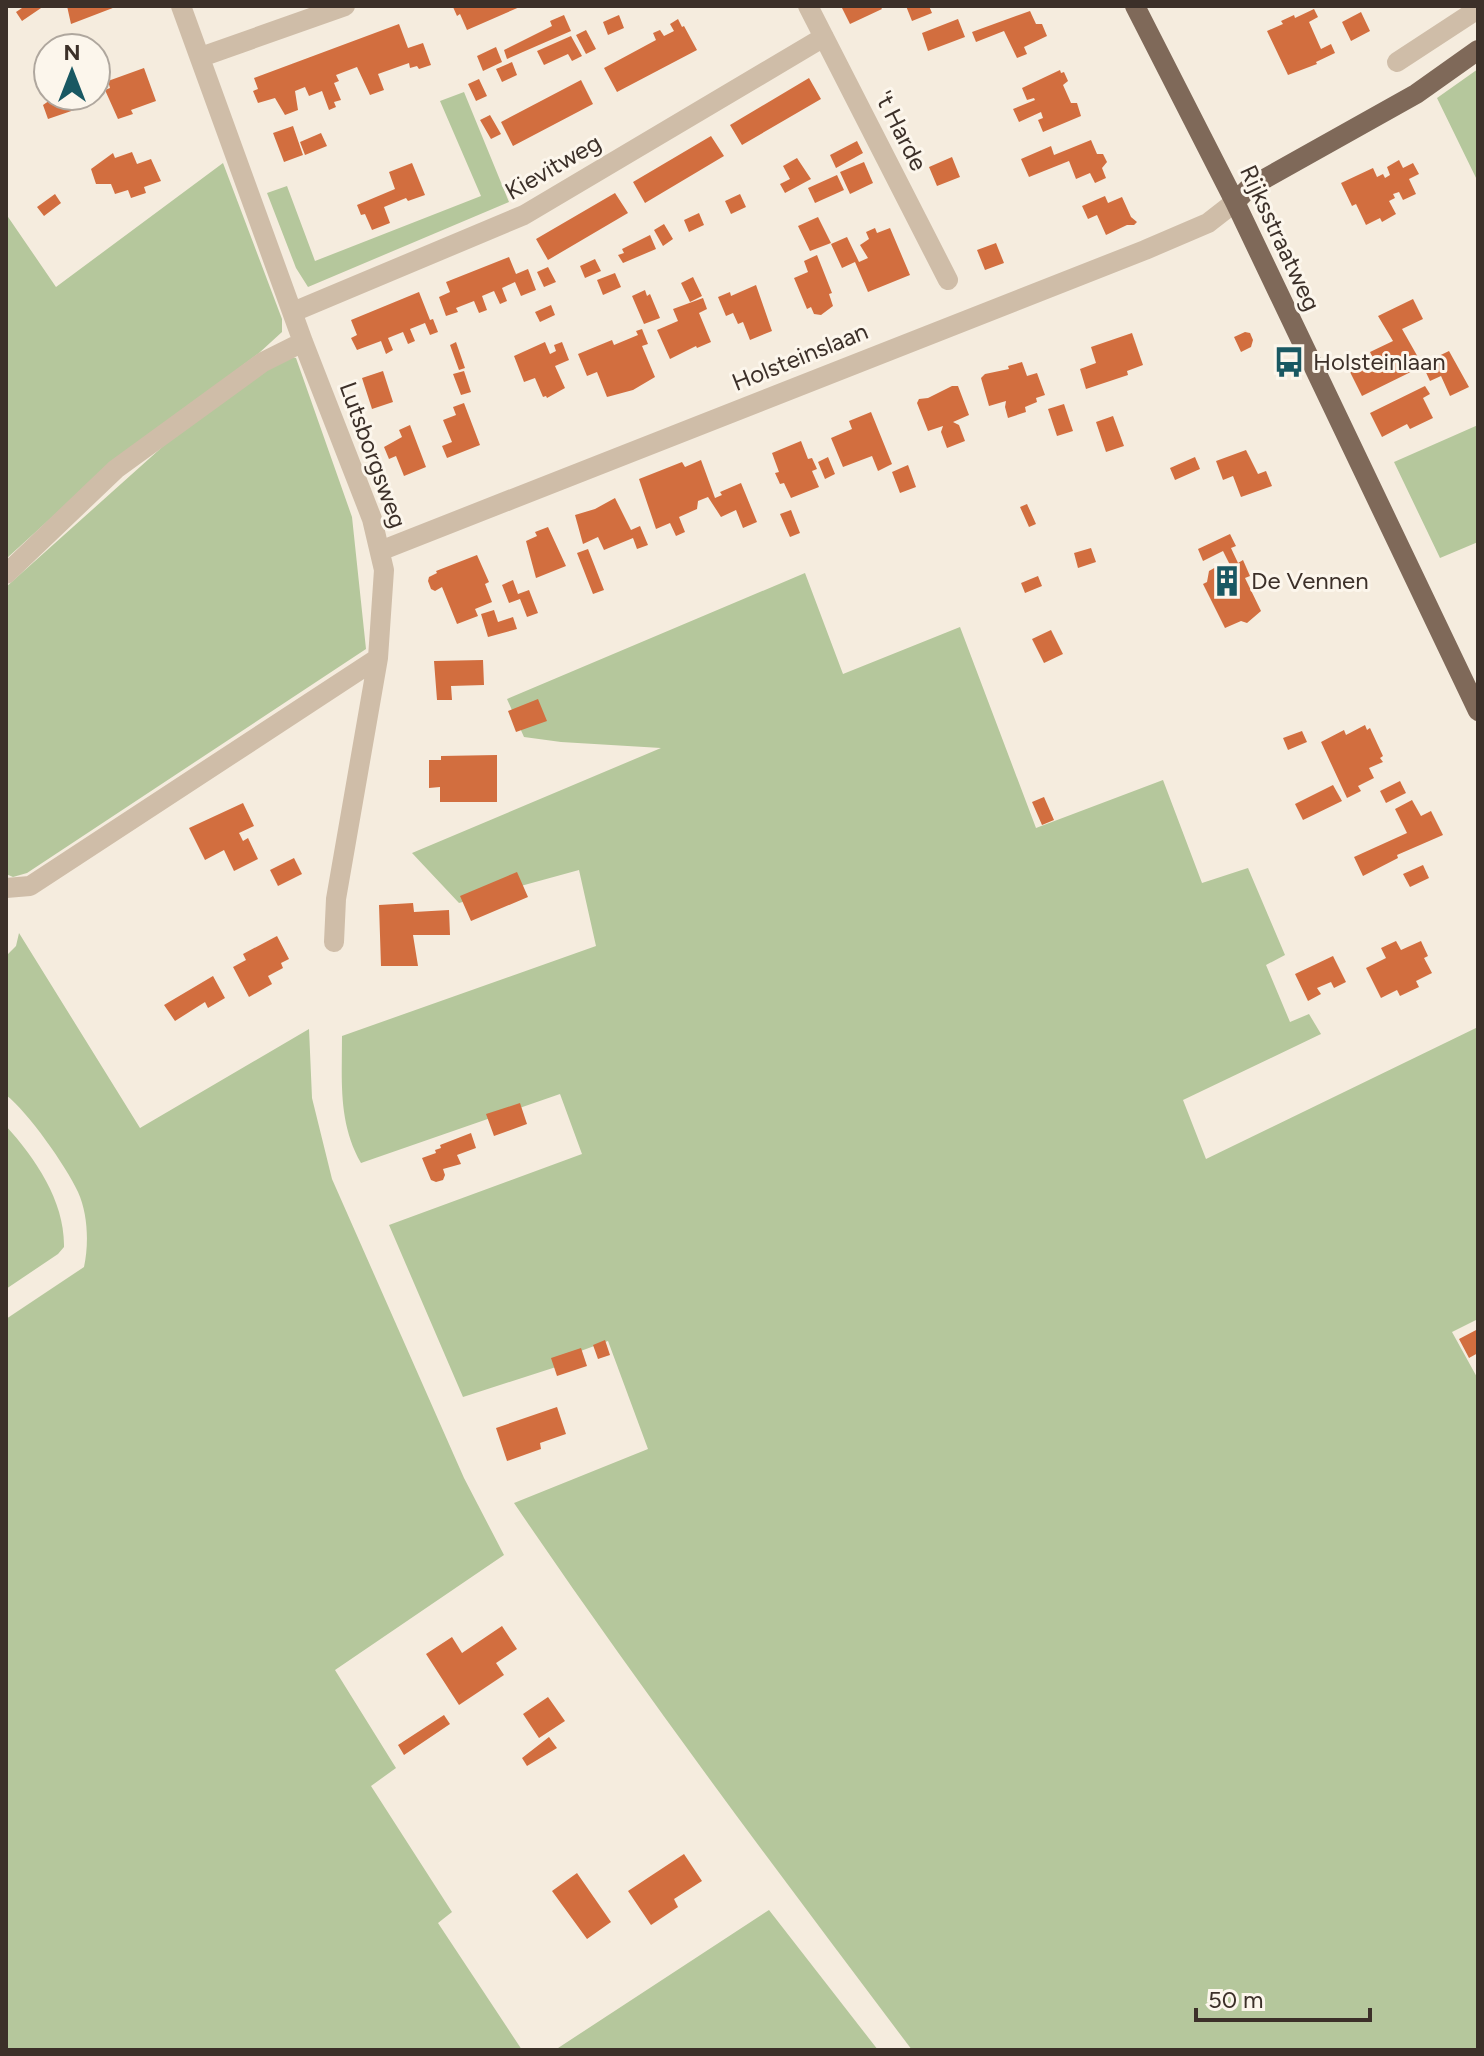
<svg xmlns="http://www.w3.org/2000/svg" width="1484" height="2056" font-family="Figtree,sans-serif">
<rect width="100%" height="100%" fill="#f5ecde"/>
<path fill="#b5c79c" d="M1478 69V182L1437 98Z
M464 92 509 202 308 287 296 268 267 193 287 186 315 261 481 196 440 101Z
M223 163 282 319V332L259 353 107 467 6 559V214L56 287Z
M287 356 296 358 352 517 366 649 27 873 13 877 6 874V587L189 423Z
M1478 425V542L1440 558 1394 462Z
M805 573 843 674 960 627 1036 828 1163 780 1202 883 1248 868 1285 955 1266 965 1290 1022 1309 1014 1321 1034 1183 1100 1206 1159 1478 1027V1319L1452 1332 1478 1379V2050H912C776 1870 641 1690 514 1503L648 1449 608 1341 556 1360V1367L463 1397 389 1225 582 1154 560 1094 361 1163C338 1123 342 1081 342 1036L596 946 579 870 459 903 412 853 661 748 561 742 524 737 507 699Z
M19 933 140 1128 309 1029 312 1098 332 1179 464 1478 504 1555 335 1670 396 1768 371 1786 452 1912 438 1923 522 2050H6V1319L84 1267C89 1244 88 1214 78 1192 66 1166 28 1112 6 1095V956L16 946Z
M6 1126C36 1159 65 1202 64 1247L58 1254 6 1289Z
M769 1910 878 2050H555Z"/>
<path fill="#d26e3f" d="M25 6H44L22 21 16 12Z
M67 6H118L71 24Z
M457 6H522L467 30 460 14 457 16 453 7Z
M841 6H880L882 9 850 24Z
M906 6H929L932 13 912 21Z
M1314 9 1318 17 1309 22 1321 49 1331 44 1335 53 1316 62 1317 64 1288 75 1267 31 1283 24 1281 21 1294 15 1295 18Z
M1030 11 1036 24H1042L1047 36 1024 47 1027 54 1017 58 1004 31 976 42 972 32Z
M1361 12 1370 31 1351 41 1342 22Z
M564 15 571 31 507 59 504 50 552 26 550 21Z
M619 15 624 28 608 35 603 22Z
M678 19 682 27 684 26 697 50 617 92 604 68 656 40 653 33 660 30 664 36 674 31 670 24Z
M958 19 965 37 928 51 922 33Z
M399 24 408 48 423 43 431 65 419 69 417 66 410 68 409 63 378 74 384 90 370 95 357 67 336 75 339 81 334 83 341 100 334 102 336 107 329 110 322 91 309 96 305 87 295 91 298 110 285 115 275 98 258 103 253 91 258 89 254 78Z
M586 30 596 49 586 54 576 35Z
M571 36 582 56 572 61 568 54 544 65 537 51Z
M496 47 502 62 483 71 477 56Z
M512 62 517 75 502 82 496 69Z
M144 68 156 101 131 110 133 114 118 119 105 90 110 88 108 81Z
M1060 70 1061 73 1064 72 1068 81 1063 85 1071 103H1077L1081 116 1043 132 1038 120 1043 118 1041 112 1019 122 1013 109 1035 100 1034 98 1027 100 1022 88Z
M809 78 821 99 742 145 730 125Z
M479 79 487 96 476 101 468 84Z
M581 80 593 104 513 146 501 122Z
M56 96H79L83 107 48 119 43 105Z
M490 115 501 134 491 139 480 120Z
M293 126 303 155 284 162 273 133Z
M321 133 327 146 305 155 300 142Z
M711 136 724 156 645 203 633 182Z
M1091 140 1097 154H1103L1107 162 1102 168 1106 178 1095 183 1090 173 1076 179 1069 161 1029 177 1021 159 1051 146 1054 155Z
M857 141 863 153 836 168 830 155Z
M132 152 137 164 151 159 161 181 144 187 146 193 131 198 128 190 115 194 111 184H96L91 169 113 153 115 158Z
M952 157 960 177 937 186 929 167Z
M797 158 811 179 785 193 780 184 790 179 783 166Z
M1399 160 1403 168 1413 163 1419 174 1409 179 1416 194 1403 200 1399 192 1393 194 1395 198 1389 201 1396 214 1382 222 1380 218 1366 225 1356 204 1352 206 1341 183 1373 168 1377 177 1383 174 1385 178 1390 175 1387 167Z
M864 162 873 183 850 194 840 172Z
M412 163 425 195 408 201 406 198 384 207 390 223 372 230 365 214 361 215 357 205 395 189 389 172Z
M837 175 844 190 815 203 808 188Z
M615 193 628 213 548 260 536 239Z
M55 194 61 203 44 216 37 207Z
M740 194 746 207 731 214 725 201Z
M1105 196 1108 203 1122 197 1131 217 1137 222 1134 225H1127L1106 235 1097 215 1088 219 1082 206Z
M699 213 704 225 689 232 684 220Z
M818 217 831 243 810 251 798 226Z
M664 224 673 239 663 246 654 230Z
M875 228 877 233 890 228 910 275 868 292 855 262 842 268 831 244 847 237 859 262 868 258 860 245 869 239 866 232Z
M650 235 656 249 623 263 618 255 624 253 622 249Z
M996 243 1004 263 985 270 977 250Z
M817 255 832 293 829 294 833 306 821 315 814 314 811 307 807 309 794 278 808 272 804 261Z
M509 257 516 274 528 269 536 290 521 296 515 282 502 288 507 301 500 304 494 291 482 296 487 310 479 313 474 301 456 308 458 312 446 316 439 297 450 292 446 282Z
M595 259 601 271 585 278 580 266Z
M548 267 556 282 544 287 537 272Z
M615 273 621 287 603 295 597 280Z
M693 277 702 296 690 302 681 283Z
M756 285 772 331 750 340 743 322 738 324 733 313 726 316 718 297 730 292 731 296Z
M645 290 647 296 650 294 660 318 644 324 632 296Z
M419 292 430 320 433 319 438 332 430 335 425 323 410 329 415 341 408 344 403 332 388 338 393 350 386 354 381 341 357 350 351 338 357 335 351 320Z
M703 298 707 309 699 313 711 342 697 348 696 346 670 359 657 330 678 321 673 309Z
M1413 299 1423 319 1402 329 1423 366 1362 396 1349 370 1373 358 1370 352 1393 341 1378 316Z
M551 305 555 315 540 322 535 312Z
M642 329 648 344 642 346 655 377 633 390 607 397 597 372 587 376 578 354 612 340 614 345 638 335 636 331Z
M1245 332 1250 333 1253 340 1251 347 1241 352 1234 337Z
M1132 333 1143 365 1127 371 1128 375 1086 389 1080 369 1096 363 1091 347Z
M456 342 465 368 459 370 450 345Z
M545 342 550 354 556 351 554 345 562 342 569 360 555 366 565 388 547 398 546 396 543 397 535 378 524 382 514 356Z
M1449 351 1469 387 1450 396 1441 376 1430 381 1422 364Z
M1022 362 1027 376 1037 373 1045 395 1036 398 1037 402 1025 407 1026 412 1008 418 1005 407 1006 401 989 406 981 378 985 374 1009 369 1008 366Z
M383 371 393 402 372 409 362 378Z
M464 371 471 392 461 395 453 374Z
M952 386H958L969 415 953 422 959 425 965 441 947 448 941 432 943 426 928 431 917 403 919 399 928 398Z
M1425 386 1430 394 1423 398 1433 418 1410 429 1407 424 1382 437 1370 413Z
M464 403 480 445 447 458 442 446 452 442 443 420 456 415 453 407Z
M1064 404 1073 431 1057 436 1048 409Z
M871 412 892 464 878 471 872 456 843 467 831 438 852 429 849 421Z
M1113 416 1124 446 1106 452 1096 422Z
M410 425 426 467 404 476 396 456 389 459 384 447 402 437 399 430Z
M801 441 808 459 812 458 817 469 812 471 819 487 791 498 784 483 780 484 775 473 779 472 772 453Z
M1246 450 1258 474 1266 471 1272 486 1241 497 1233 476 1223 480 1216 461Z
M828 457 835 474 825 479 818 462Z
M1195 457 1200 469 1175 480 1170 468Z
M701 460 715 498 722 495 720 492 741 483 757 522 743 528 736 510 721 517 708 497 698 501 697 509 679 517 685 532 676 536 670 523 656 529 639 479 682 462 685 467Z
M908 465 916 487 900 493 892 472Z
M615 498 631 530 640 526 648 545 637 549 633 538 604 550 598 537 583 544 575 515 595 509Z
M1027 504 1036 524 1029 527 1020 507Z
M791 510 800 533 790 537 780 514Z
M548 527 566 566 536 578 526 541 537 536 535 532Z
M1230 534 1236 546 1231 548 1238 563 1243 560 1250 576 1245 578 1261 611 1247 623 1241 621 1225 628 1203 584 1207 582 1209 571 1216 567 1223 570 1231 567 1223 551 1203 561 1198 549Z
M1091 548 1096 562 1078 568 1074 553Z
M588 549 604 590 593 594 577 553Z
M477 555 489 582 485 584 492 602 475 609 478 616 457 624 442 587 435 591 431 589 428 581 429 577 437 573 436 571Z
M1038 576 1042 586 1025 593 1021 583Z
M513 580 518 594 529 590 538 613 527 617 520 599 509 603 502 585Z
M494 610 498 622 513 617 517 629 488 637 481 614Z
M1051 630 1063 654 1044 663 1032 639Z
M483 660 484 685 451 686 452 700H437L434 661Z
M538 699 547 721 516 732 508 711Z
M1365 725 1367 730 1370 728 1383 756 1380 758 1383 762 1369 768 1374 778 1358 786 1361 791 1347 798 1321 742 1344 730 1346 735Z
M1302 731 1307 742 1288 750 1283 738Z
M497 755V802H440V787L429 788V760H441V756Z
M1400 781 1406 793 1386 803 1380 791Z
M1333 785 1342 801 1303 820 1295 804Z
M1044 797 1054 820 1042 825 1032 802Z
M1412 800 1421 816 1431 811 1443 835 1397 855 1398 858 1363 876 1354 857 1407 833 1395 809Z
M243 803 254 826 239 833 243 841 248 838 258 859 234 871 224 850 205 860 189 828Z
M294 858 302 874 278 886 270 870Z
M1423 865 1429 878 1410 887 1403 874Z
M517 872 528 897 471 921 460 896Z
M413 903 414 912 449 910 450 935H413L418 966H381L379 905Z
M277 936 289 959 281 963 283 968 268 976 272 984 249 997 233 967 246 960 243 954Z
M1396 941 1401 950 1421 941 1428 956 1424 958 1432 973 1416 981 1419 987 1400 996 1397 990 1381 998 1366 968 1386 958 1381 948Z
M1333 956 1346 982 1334 988 1331 982 1317 988 1321 994 1308 1001 1295 974Z
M213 976 225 998 208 1008 205 1002 175 1021 164 1005Z
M520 1103 527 1124 494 1136 486 1114Z
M471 1133 476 1148 457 1155 461 1164 443 1169 445 1175 443 1180 436 1182 431 1180 422 1158 436 1153 435 1150 441 1148 440 1145Z
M1478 1329V1353L1469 1358 1459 1339Z
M605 1340 610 1355 598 1359 593 1345Z
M581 1348 587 1366 557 1376 551 1358Z
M557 1407 566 1434 540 1443 541 1449 507 1461 496 1428Z
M502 1626 517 1649 496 1663 504 1675 459 1705 426 1654 452 1637 462 1653Z
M548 1697 565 1721 539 1738 523 1714Z
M444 1715 450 1724 404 1755 398 1745Z
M549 1737 557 1748 527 1766 522 1758Z
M684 1854 702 1881 674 1899 678 1907 651 1925 628 1891Z
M577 1873 611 1922 587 1939 552 1891Z"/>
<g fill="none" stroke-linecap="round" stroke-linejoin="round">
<path stroke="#cfbda8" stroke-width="20" d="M181 6 303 342 372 519 384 570 378 658 336 899 334 942
M808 6 948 280
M201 57 345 6
M1397 62 1478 9
M293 312 524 215 824 37
M380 551 1145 250 1208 223 1235 202
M6 574 116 469 263 362 303 342
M6 888 30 886 378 658"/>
<path stroke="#7f6959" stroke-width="20" d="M1135 6 1235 202 1478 711
M1235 202 1250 187 1416 94 1478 50"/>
</g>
<defs>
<symbol id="bus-bare" viewBox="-9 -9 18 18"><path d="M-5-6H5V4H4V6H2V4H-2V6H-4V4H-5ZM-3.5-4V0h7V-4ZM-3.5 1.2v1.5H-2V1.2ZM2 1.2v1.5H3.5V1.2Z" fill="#195862" stroke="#fcf6ec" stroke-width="2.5" paint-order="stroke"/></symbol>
<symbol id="building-bare" viewBox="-9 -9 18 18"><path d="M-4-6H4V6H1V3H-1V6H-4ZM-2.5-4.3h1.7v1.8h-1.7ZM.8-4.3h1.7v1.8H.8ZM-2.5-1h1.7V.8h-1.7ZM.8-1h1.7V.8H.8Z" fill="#195862" stroke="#fcf6ec" stroke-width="2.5" paint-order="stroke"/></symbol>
</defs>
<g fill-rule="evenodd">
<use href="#bus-bare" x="1267" y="340" width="44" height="44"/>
<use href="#building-bare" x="1205" y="559" width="44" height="44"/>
</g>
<g text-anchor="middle" stroke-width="6" stroke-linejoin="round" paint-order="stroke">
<g font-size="24" fill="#3c3029" stroke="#fcf6ec">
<text transform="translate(901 131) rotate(63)" y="8">'t Harde</text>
<text transform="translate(553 167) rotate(-30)" y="8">Kievitweg</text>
<text transform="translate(1280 238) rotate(65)" y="8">Rijksstraatweg</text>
<text transform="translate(800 357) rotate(-22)" y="8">Holsteinslaan</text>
<text transform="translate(373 455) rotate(70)" y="8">Lutsborgsweg</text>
</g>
<g font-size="24" fill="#3c3029" stroke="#fcf6ec" text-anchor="start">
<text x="1313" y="370">Holsteinlaan</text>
<text x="1251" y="589">De Vennen</text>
</g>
</g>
<rect width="1484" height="2056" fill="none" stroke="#3c3029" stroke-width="16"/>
<g transform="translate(72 72)"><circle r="38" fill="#fcf6ec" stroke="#afa79e" stroke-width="2"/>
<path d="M0-6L14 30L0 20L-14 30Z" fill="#195862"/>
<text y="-12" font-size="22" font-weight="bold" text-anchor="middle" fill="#3c3029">N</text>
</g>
<path d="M1196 2008v12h174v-12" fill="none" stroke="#3c3029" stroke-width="4"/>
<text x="1208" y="2008" font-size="24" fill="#3c3029" stroke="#fcf6ec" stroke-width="6" paint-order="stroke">50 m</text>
</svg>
